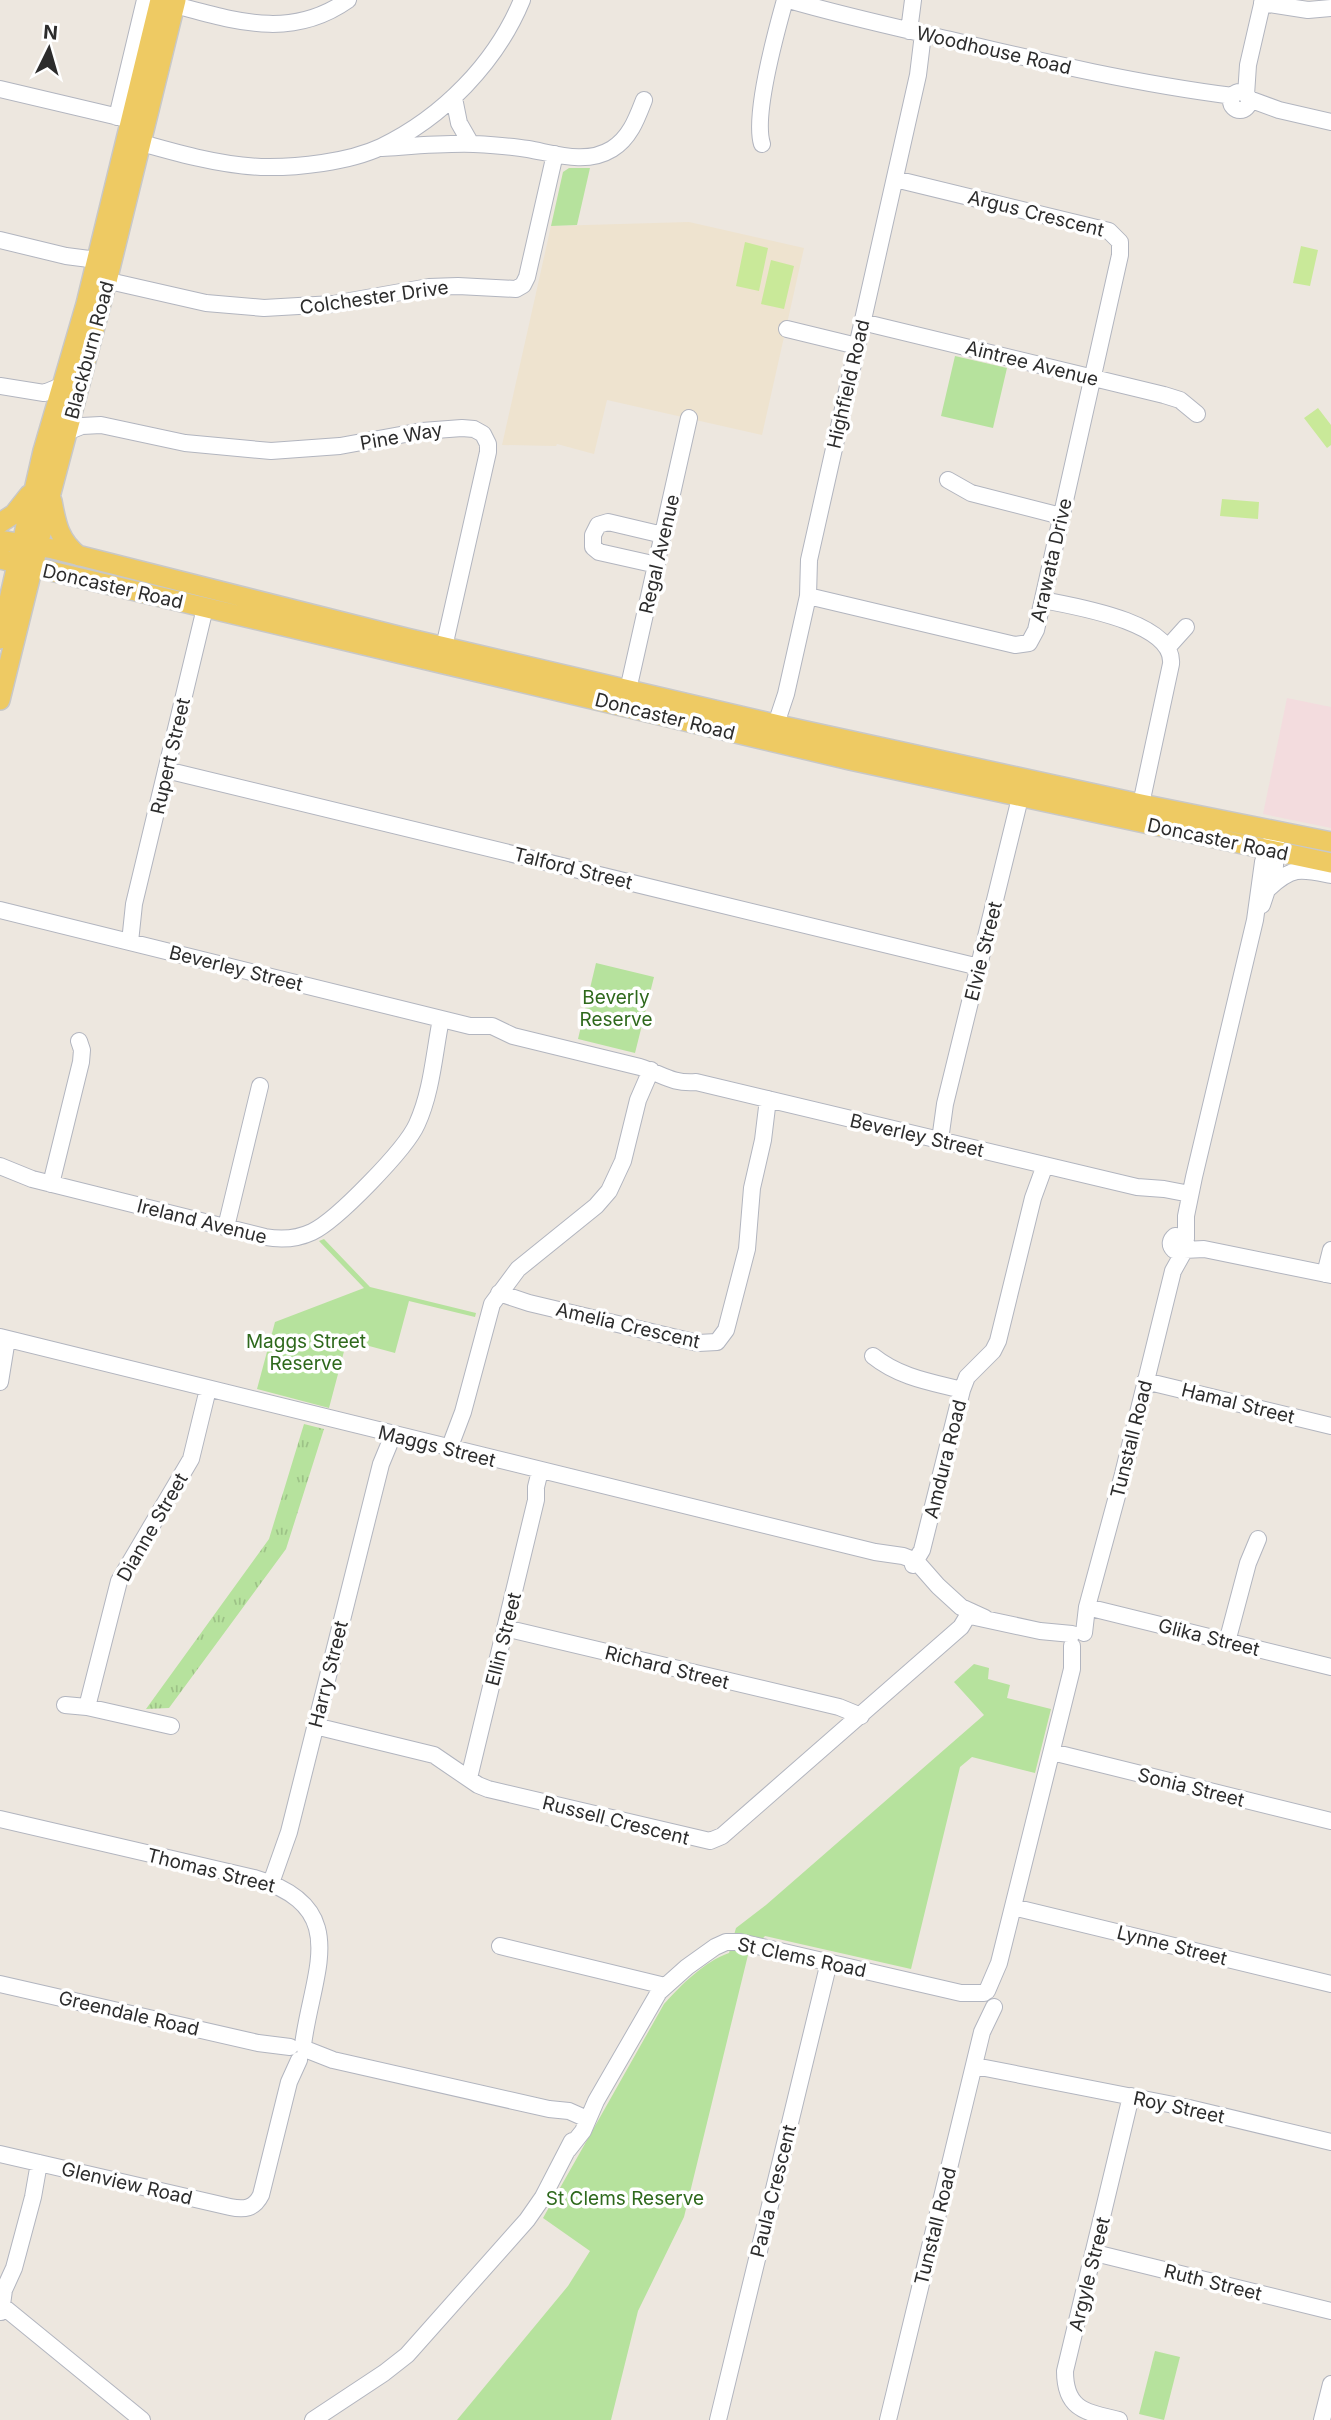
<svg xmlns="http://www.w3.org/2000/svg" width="1331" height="2420" font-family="Inter,sans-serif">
<defs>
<pattern id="grass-tufts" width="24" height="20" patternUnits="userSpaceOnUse" patternTransform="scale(1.75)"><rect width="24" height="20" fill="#b6e29d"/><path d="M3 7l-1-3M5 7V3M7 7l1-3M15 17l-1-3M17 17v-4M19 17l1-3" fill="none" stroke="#9dc287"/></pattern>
</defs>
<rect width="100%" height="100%" fill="#ede7df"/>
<path fill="#eee3cf" d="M689 222 804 248 762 435 607 400 594 454 557 444 556 446 502 445 551 226Z"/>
<path fill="#f3dcde" d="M1287 698 1331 707V828L1263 814Z"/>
<path fill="url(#grass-tufts)" d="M304 1424 324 1429 286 1549 169 1708 146 1709 269 1539Z"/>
<path fill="#b6e29d" d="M569 168H590L577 225 551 226 563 172Z
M955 356 1007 368 993 428 941 416Z
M596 963 654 977 635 1053 578 1039Z
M324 1239 370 1287 476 1313 475 1317 409 1301 395 1353 347 1340 329 1408 257 1389 275 1322 364 1288 319 1241Z
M974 1664 989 1668 988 1679 1010 1685 1007 1698 1051 1709 1035 1773 972 1757 960 1767 911 1969 765 1936 748 1955 684 2217 638 2311 611 2420H457L568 2286 590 2251 543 2218 664 2004C681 1985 705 1961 729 1953L736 1928 766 1905 984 1715 954 1682Z
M1155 2351 1180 2357 1164 2420 1139 2414Z"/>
<path fill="#c9e999" d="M745 242 768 248 759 291 736 286Z
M1301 246 1318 250 1310 286 1293 283Z
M771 260 794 266 784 309 761 304Z
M1318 408 1331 425V445L1327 448 1304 418Z
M1222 499 1259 502 1258 519 1220 516Z"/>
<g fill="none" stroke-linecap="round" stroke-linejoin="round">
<defs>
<path id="minor" d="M789 0C844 16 899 28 955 41 1047 63 1139 84 1233 96
M163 2C228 18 287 43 348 0
M1262 3 1308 10 1331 8
M909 31 913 0
M0 89 140 122
M1231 101a9 9 0 1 1 18 0a9 9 0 1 1-18 0Z
M1246 95 1248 65 1263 0
M454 98 459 123 471 144
M1249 99 1279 110 1331 122
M117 117 145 0
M131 140C173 152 218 165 261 167 297 168 349 162 381 147 443 117 496 63 522 0
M762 144C753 115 776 32 785 0
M382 148C413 146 444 143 474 144 492 145 510 146 528 149 556 154 586 165 612 149 630 138 637 118 644 100
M0 240 66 256 97 260 107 264
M96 278 206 303 264 308 333 304 429 287 458 286 516 289 523 285 527 277 555 154
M862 322 1164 395 1180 400 1197 414
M787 329 857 346
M0 386 44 393 61 386
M67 432 82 426 101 425 185 443 271 451 340 446 422 431 462 428 474 429 483 434 488 444V452L444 647
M948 480 971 493 1061 516
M657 565 599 552 593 547V535L598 525 608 522 663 535
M808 596 1015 645 1029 643 1036 630 1120 255V242L1109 231 895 179
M1043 600C1073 606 1175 622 1171 664L1141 804
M1168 647 1186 627
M628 690 689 418
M776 724 786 694 808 596 809 560 918 75 923 34
M166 770 979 967
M1269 888C1293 866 1301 869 1331 875
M1262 905 1275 866 1276 842
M0 910 470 1026H492L513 1036 640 1067C662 1074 672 1084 696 1082L1137 1187 1164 1189 1190 1194
M130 942 134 904 205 608
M940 1140 945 1104 1020 798
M0 1166 32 1179 265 1237C281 1240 297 1239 312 1232 337 1220 406 1149 417 1124 432 1091 434 1054 441 1019
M51 1184 81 1062 82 1050 79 1041
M226 1227 260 1086
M1186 1239V1216L1194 1177 1255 920 1263 862 1272 839
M1184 1250 1204 1249 1331 1275
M1325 1274 1331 1250
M499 1293 529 1303 698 1343 717 1342 726 1330 747 1249 752 1188 763 1140 768 1099
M0 1337 875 1552 903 1556 916 1561 938 1586 961 1607 985 1618
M873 1356C899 1377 930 1382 962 1390
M1145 1381 1331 1426
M0 1382 7 1339
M449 1449 463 1412 492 1304 518 1269 596 1206 609 1191 623 1161 638 1100 651 1070
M913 1565 922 1550 962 1390 967 1377 993 1351 998 1341 1033 1198 1045 1165
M1087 1607 1331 1667
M975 1617 1040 1631 1072 1634
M505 1628 839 1707 861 1716
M1084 1633 1087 1607 1123 1474 1173 1271 1187 1246 1183 1237 1175 1236C1170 1240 1169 1245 1174 1250L1182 1251
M1227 1642 1248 1563 1258 1539
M65 1705 87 1707 171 1726
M87 1707 119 1581 191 1459 208 1389
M315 1726 434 1755 478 1785 488 1789 710 1841 722 1836 961 1627 970 1612
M1052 1752 1331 1821
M469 1778 536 1500V1487L540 1471
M0 1819 254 1878C354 1907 312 1972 303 2045
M271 1883 289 1832 381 1464 393 1435
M1013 1907 1331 1984
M500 1946 665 1986
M0 1984 258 2043 290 2047
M987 1991 999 1963 1072 1669V1646
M305 2049 333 2060 549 2109 569 2111 587 2119
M975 2066 1189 2108 1331 2142
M568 2150 583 2131 596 2101 659 1992 687 1967 715 1947 726 1942H740L961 1993H984
M0 2154 230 2207C244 2210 254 2209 261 2195L289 2082 299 2060
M1095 2253 1331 2311
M0 2304 142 2420
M1 2312 4 2290 14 2268 33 2197 39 2163
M313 2420 384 2373 407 2355 527 2220 543 2197 572 2141
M718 2420 829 1962
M888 2420 982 2032 994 2007
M1119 2420C1086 2412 1065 2410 1065 2371L1131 2096
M1322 2420 1331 2384"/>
<path id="major" d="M52 501C56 523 59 541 79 556
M0 523 14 514 29 495
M0 540 53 549 406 638 783 726 1141 804 1331 842
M0 559 850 760 1331 863
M0 639 43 451 86 304 160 0
M0 700 51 493 107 281 176 0"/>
</defs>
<use href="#minor" stroke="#b2b5bf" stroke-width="18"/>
<use href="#major" stroke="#c8c8c8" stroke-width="22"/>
<use href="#minor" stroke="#fff" stroke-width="16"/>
<use href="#major" stroke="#eeca63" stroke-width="19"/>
</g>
<g text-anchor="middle" stroke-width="7" stroke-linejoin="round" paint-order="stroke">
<g font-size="19" fill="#2c2c2c" stroke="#fff">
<text transform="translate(994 50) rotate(13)" y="7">Woodhouse Road</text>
<text transform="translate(1036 213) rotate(14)" y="7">Argus Crescent</text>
<text transform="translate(374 297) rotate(-8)" y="7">Colchester Drive</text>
<text transform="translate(89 350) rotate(-75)" y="7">Blackburn Road</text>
<text transform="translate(1032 363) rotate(14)" y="7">Aintree Avenue</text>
<text transform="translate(848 384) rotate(-77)" y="7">Highfield Road</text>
<text transform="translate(401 436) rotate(-10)" y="7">Pine Way</text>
<text transform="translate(659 554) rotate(-77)" y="7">Regal Avenue</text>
<text transform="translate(1051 560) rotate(-77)" y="7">Arawata Drive</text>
<text transform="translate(113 586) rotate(13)" y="7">Doncaster Road</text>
<text transform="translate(665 716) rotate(14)" y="7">Doncaster Road</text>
<text transform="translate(170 756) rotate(-77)" y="7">Rupert Street</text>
<text transform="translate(1218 839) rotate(12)" y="7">Doncaster Road</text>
<text transform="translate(573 868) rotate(14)" y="7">Talford Street</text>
<text transform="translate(983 951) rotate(-76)" y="7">Elvie Street</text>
<text transform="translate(236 968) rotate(14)" y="7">Beverley Street</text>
<text transform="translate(917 1135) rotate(13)" y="7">Beverley Street</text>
<text transform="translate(202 1221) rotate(14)" y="7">Ireland Avenue</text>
<text transform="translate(628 1325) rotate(13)" y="7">Amelia Crescent</text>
<text transform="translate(1238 1403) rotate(14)" y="7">Hamal Street</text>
<text transform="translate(1131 1439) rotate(-76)" y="7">Tunstall Road</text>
<text transform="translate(437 1446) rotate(14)" y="7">Maggs Street</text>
<text transform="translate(945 1459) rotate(-76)" y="7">Amdura Road</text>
<text transform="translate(152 1527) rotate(-60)" y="7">Dianne Street</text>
<text transform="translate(1209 1637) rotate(14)" y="7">Glika Street</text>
<text transform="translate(503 1639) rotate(-76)" y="7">Ellin Street</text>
<text transform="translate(667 1667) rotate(14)" y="7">Richard Street</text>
<text transform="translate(328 1674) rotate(-76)" y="7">Harry Street</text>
<text transform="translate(1191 1787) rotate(14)" y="7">Sonia Street</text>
<text transform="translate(616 1820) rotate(14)" y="7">Russell Crescent</text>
<text transform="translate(211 1870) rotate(14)" y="7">Thomas Street</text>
<text transform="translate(1172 1945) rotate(14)" y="7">Lynne Street</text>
<text transform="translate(802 1957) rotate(12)" y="7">St Clems Road</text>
<text transform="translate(129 2013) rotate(13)" y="7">Greendale Road</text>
<text transform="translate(1179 2107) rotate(12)" y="7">Roy Street</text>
<text transform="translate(127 2183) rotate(13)" y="7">Glenview Road</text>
<text transform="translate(773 2191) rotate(-76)" y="7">Paula Crescent</text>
<text transform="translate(935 2226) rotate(-76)" y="7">Tunstall Road</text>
<text transform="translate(1089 2274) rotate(-76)" y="7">Argyle Street</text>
<text transform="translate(1213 2282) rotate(14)" y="7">Ruth Street</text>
</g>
<g font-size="19" fill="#2e691c" stroke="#fff">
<text x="616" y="1004">Beverly<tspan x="616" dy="22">Reserve</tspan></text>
<text x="306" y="1348">Maggs Street<tspan x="306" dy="22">Reserve</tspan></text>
<text x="625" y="2205">St Clems Reserve</text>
</g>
</g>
<g transform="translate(49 49) rotate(5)" stroke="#ffffff" stroke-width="5" paint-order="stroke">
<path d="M0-5L12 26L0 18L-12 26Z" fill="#2c2c2c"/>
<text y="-10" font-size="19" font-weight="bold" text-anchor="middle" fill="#2c2c2c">N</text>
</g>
</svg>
